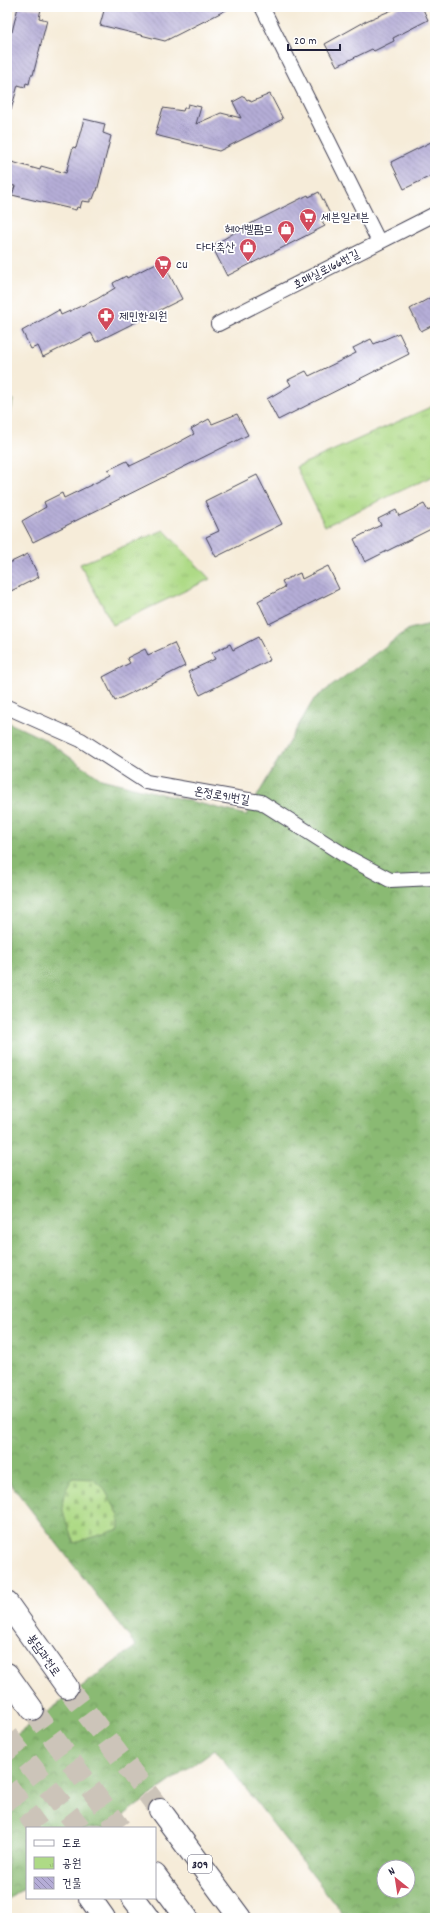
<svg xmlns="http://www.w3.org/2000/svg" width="442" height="1925" font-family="Dekko,'Poor Story',sans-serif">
<defs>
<pattern id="forest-crowns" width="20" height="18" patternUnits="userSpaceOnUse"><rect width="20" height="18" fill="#8aba73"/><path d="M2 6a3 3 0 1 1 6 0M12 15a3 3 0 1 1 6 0" fill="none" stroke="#709760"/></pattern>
<pattern id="cemetery-stones" width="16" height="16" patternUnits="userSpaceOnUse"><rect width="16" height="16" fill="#aeda86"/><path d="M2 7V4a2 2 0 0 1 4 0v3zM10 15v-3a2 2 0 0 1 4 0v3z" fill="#95bb75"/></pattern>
<pattern id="park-tufts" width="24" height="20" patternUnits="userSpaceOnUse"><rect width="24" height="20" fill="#aeda86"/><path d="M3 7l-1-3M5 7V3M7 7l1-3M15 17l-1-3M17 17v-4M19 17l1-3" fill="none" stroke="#95bb75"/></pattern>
<pattern id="building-back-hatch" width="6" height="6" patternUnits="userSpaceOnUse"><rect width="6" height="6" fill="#b5add7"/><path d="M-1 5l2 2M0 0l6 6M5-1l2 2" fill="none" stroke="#938cb0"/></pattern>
</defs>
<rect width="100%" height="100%" fill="#fff"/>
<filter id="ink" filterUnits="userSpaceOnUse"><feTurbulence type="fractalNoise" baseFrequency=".025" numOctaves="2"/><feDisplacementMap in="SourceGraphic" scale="8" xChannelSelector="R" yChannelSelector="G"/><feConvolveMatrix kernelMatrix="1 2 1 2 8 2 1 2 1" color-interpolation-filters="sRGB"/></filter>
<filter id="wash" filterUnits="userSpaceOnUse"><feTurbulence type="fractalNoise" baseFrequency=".012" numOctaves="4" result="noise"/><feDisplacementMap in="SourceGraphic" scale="16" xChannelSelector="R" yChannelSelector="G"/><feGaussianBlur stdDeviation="0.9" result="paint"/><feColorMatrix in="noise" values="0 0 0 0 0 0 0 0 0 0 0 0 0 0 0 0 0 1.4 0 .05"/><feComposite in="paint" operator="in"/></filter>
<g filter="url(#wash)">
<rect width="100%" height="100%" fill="#f6ecd9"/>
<path fill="url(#forest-crowns)" stroke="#566e57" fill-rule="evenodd" d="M435 623V1918H346L215 1749 106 1828H27V1886L7 1900V1742L136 1646 7 1479V722L44 739 101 779 246 815 314 699 409 629ZM384 1867H408V1891H384Z"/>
<path fill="url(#cemetery-stones)" stroke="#687e60" d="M73 1478 93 1479 103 1487 119 1515V1529L74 1543C65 1516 54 1504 73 1478Z"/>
<path fill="url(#park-tufts)" stroke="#687e60" d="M7 397 13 400 7 437Z
M435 405V475L325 526 296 467Z
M164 530 210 579 113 625 80 564Z"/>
<g id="blocks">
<path fill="url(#building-back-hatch)" d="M18 7 41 9 39 18 47 20 33 75H31L29 84 26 83 25 87 18 85 11 110 7 109V40L9 32H12Z
M105 7H232L165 41 100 25Z
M399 7H422L428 20 393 38 394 41 374 51 372 49 337 66 325 44 366 21Z
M270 94 283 119 219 151 155 135 163 108 183 111 184 108H187L188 104 201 107 196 124 221 113 241 118 233 102 244 96 247 100 249 99 251 102Z
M84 119 105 124 103 133 111 136 97 191H96L93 199H90V202L82 201 80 208 77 207 76 210 12 195 15 186 7 185 12 162 40 170 41 166 66 173 73 147 76 148Z
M435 140V174L404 189 391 162Z
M319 192 331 216 322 221 325 226 227 276 212 246 244 227 308 195 309 197Z
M162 260 182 299 96 342 91 333 43 357 38 346 31 349 22 331 59 310 61 315 97 299 115 288 113 283 126 276 127 278Z
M435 295V324L421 331 410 309Z
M399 333 409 354 278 420 267 399 291 385 288 380 306 371 309 376 340 361 356 353 353 348 371 339 374 344Z
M237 414 248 435 33 542 22 521 46 507 44 502 62 493 64 498 93 484 111 475 108 470 127 461 130 466 170 447 194 434 191 429 209 419 212 424Z
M257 475 282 524 216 557 206 537 219 531 205 501Z
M424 504 428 511 435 507V527L365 562 354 539 381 525 378 519 396 510 399 516Z
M28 554 39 577 7 593V564Z
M328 566 339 589 269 624 258 601 285 587 282 581 300 573 302 579Z
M258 637 270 660 200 695 188 672 215 659 212 653 230 644 233 650Z
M174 643 185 666 115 701 103 677 130 663 127 658 145 649 148 655Z"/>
</g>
</g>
<g filter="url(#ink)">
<use href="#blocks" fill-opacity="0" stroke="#424053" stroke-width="1"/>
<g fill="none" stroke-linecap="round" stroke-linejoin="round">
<path stroke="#ccc4b9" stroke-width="22" stroke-dasharray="22 11" stroke-linecap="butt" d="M67 1687 160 1810
M7 1786 38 1828"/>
<path stroke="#ccc4b9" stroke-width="22" stroke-dasharray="22 11" stroke-linecap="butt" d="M32 1709 120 1828
M7 1736 80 1828"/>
<defs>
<path id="minor" d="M262 7 379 242
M218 324 435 214
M7 707 81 740 146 782 261 802 349 858 390 880 435 878"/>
<path id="trunk" d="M7 1603 67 1687
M160 1810 240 1918
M90 1898 104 1918"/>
<path id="motorway" d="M7 1674 32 1709
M155 1875 187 1918
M133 1898 148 1918"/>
</defs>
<use href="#minor" stroke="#424053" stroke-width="16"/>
<use href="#trunk" stroke="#424053" stroke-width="24"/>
<use href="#motorway" stroke="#424053" stroke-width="24"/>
<use href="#minor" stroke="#fff" stroke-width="14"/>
<use href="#trunk" stroke="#fff" stroke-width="22"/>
<use href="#motorway" stroke="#fff" stroke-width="22"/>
</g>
</g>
<defs>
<symbol id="supermarket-pin" viewBox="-11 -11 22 30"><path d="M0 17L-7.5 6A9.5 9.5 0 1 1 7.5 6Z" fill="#d1495b" stroke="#fff"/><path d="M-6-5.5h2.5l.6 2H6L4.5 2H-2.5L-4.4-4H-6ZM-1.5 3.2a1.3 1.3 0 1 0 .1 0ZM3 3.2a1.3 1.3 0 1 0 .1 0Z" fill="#fff"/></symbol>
<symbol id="shop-pin" viewBox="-11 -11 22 30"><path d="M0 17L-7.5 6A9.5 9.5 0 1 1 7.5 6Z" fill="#d1495b" stroke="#fff"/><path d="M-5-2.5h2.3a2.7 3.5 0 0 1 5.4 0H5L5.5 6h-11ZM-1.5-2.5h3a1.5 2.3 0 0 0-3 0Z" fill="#fff"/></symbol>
<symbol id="pharmacy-pin" viewBox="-11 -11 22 30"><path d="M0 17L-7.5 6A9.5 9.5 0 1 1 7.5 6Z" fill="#d1495b" stroke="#fff"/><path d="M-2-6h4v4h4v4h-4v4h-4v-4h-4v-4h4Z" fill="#fff"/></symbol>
</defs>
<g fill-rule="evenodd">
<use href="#supermarket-pin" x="298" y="207" width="20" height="27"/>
<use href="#shop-pin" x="276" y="219" width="20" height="27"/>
<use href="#shop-pin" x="238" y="237" width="20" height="27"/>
<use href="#supermarket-pin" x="153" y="254" width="20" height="27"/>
<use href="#pharmacy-pin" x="96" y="306" width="20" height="27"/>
</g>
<g text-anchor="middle" stroke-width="3.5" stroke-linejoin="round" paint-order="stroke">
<rect fill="#fff" stroke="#646476" stroke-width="1" x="188" y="1855" width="24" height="18" rx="3"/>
<g font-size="11" font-weight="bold" fill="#22223b">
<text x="200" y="1868">309</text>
</g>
<g font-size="12" fill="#22223b" stroke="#fff" text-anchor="start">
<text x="321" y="221">세븐일레븐</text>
<text x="273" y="233" text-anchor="end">헤어벨팜므</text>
<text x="235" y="251" text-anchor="end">다다축산</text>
<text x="176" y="268">CU</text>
<text x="119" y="320">제민한의원</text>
</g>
<g font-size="12" fill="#22223b" stroke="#fff">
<text transform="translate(326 269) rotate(-27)" y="4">호매실로166번길</text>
<text transform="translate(222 795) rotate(10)" y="4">온정로91번길</text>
<text transform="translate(44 1655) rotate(55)" y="4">봉담과천로</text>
</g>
</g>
<rect width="442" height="1925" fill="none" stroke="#fff" stroke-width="24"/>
<rect x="26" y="1827" width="130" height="72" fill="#ffffff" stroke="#a7a7b1"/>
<rect x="34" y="1840" width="20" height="6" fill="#ffffff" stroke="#a7a7b1"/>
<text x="62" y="1847" font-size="12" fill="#22223b">도로</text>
<rect x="34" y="1857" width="20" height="12" fill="url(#park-tufts)" stroke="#a7a7b1"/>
<text x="62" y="1867" font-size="12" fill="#22223b">공원</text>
<rect x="34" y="1877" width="20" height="12" fill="url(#building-back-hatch)" stroke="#a7a7b1"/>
<text x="62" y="1887" font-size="12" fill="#22223b">건물</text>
<g transform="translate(396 1879) rotate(330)"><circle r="19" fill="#ffffff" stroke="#a7a7b1"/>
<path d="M0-3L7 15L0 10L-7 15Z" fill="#d1495b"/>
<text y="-6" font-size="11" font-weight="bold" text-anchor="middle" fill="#22223b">N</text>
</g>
<path d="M288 44v6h52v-6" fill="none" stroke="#22223b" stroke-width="2"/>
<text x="294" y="44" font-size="12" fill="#22223b" stroke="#ffffff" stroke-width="3" paint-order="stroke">20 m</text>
</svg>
